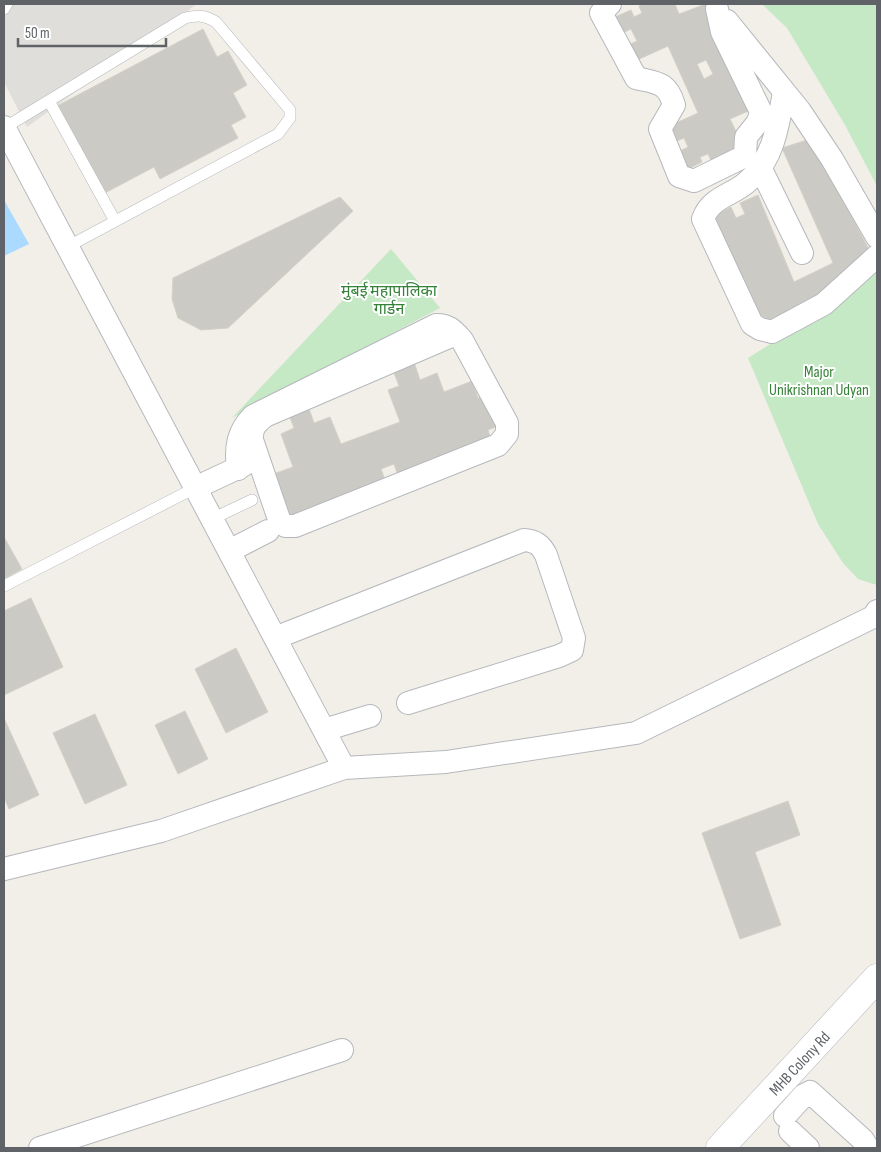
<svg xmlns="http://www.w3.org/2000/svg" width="881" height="1152" font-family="'Sofia Sans Condensed','Noto Sans Devanagari',sans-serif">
<rect width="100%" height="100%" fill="#f1efe8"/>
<path fill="#e0deda" d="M4 4H197L27 127 4 82Z"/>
<path fill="#c5e8c5" d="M762 4H877V186L845 125 787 28Z
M391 249 440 308 232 418Z
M877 265V585L858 579 843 563 818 524 748 358 815 316Z"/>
<path fill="#aadaff" d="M4 200 29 244 4 256Z"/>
<path fill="#cccac5" stroke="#d6d1c6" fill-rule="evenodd" d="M644 4H675L679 14 706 4 753 109 730 119 745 150 713 165 708 154 700 157 702 162 684 171 676 153 688 147 684 138 672 143 665 128 698 113 668 46 635 61 628 45 637 41 631 29 622 33 615 17 631 10 634 17 642 13 639 6ZM706 60 713 74 704 79 697 64Z
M203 29 217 57 228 51 247 85 233 93 246 117 231 125 238 138 160 179 154 167 103 194 57 106Z
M810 139 873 257 824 297 772 322 758 313 714 216 731 207 736 218 745 214 740 203 758 195 794 282 833 263 782 148Z
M340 197 353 211 228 328 201 330 178 318 172 299 173 278Z
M414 362 420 380 437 373 444 392 472 381 478 398 486 394 498 426 488 430 492 443 399 478 394 464 381 469 386 483 292 519 287 506 280 509 268 476 293 467 281 434 294 428 287 410 307 403 314 423 330 417 341 444 400 422 388 390 399 386 393 370Z
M4 537 22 569 4 579Z
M31 598 63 667 4 695V611Z
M236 648 268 712 226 733 195 669Z
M185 711 208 759 178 774 155 725Z
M95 714 127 785 85 804 53 733Z
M4 718 39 795 9 809 4 797Z
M788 801 800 835 755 852 781 925 740 939 702 833Z"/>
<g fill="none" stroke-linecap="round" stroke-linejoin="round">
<defs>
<path id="service" d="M4 9 7 4
M49 101 115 221
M4 128 185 18C198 15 204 15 216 22L290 110V118L278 134 67 247
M212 519 252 500
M4 586 195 488"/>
<path id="minor" d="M610 4 601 13 636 78C656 83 667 81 674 105L660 129 679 176 694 181 745 156 746 137 758 122 761 112 722 32 717 9
M727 21 800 111 832 159 877 237
M784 92C778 125 774 160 746 183 730 196 710 198 703 219L752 324 760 329 772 332 824 304 877 256
M4 127 344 768
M760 167 802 253
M238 469C235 447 238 431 253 416L436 325C449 325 453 330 462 340L507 423V434L498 445 295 526H285L280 522 252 440C251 428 256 423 265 416L456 334
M195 488 244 465
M229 551 268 531
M275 638 524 540C536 541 541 545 546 555L574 638 572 650 559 656 408 703
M324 730 370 716
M4 869 161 831 344 768 446 762 636 733 873 617 877 611
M785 1116 804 1095 810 1092 863 1140 868 1148
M790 1131 808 1148
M40 1148 342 1050"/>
<path id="tertiary" d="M720 1148 877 978"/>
</defs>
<use href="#service" stroke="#b5b8bc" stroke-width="12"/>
<use href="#minor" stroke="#b5b8bc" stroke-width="24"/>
<use href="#tertiary" stroke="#b5b8bc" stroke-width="29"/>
<use href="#service" stroke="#fff" stroke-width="11"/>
<use href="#minor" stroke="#fff" stroke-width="22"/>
<use href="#tertiary" stroke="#fff" stroke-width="28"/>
</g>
<g text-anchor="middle" stroke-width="4" stroke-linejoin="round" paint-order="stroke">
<g font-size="16" fill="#348238" stroke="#fff">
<text x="389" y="296">मुंबई महापालिका<tspan x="389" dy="18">गार्डन</tspan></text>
<text x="819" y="377">Major<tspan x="819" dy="18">Unikrishnan Udyan</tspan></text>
</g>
<g font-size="16" fill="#5f6368" stroke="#fff">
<text transform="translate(799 1063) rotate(-47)" y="6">MHB Colony Rd</text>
</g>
</g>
<rect width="881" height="1152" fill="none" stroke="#5f6368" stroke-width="10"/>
<path d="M18 38v8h148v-8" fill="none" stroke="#5f6368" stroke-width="2.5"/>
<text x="25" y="38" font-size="15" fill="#5f6368" stroke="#ffffff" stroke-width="4" paint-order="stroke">50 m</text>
</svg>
